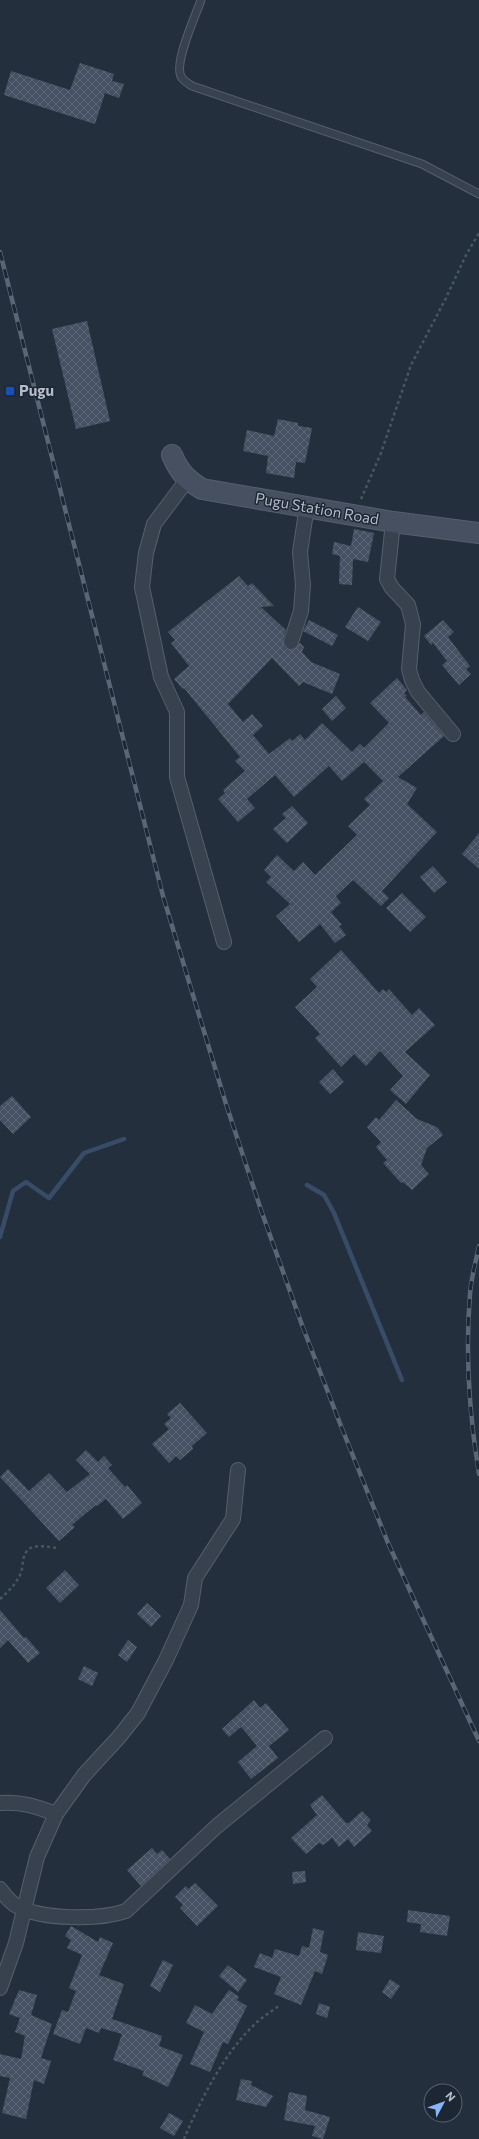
<svg xmlns="http://www.w3.org/2000/svg" width="479" height="2139" font-family="Commissioner,sans-serif">
<defs>
<pattern id="building-cross-hatch" width="8" height="8" patternUnits="userSpaceOnUse"><rect width="8" height="8" fill="#455162"/><path d="M0 0l8 8M0 8l8-8" fill="none" stroke="#5d6877"/></pattern>
</defs>
<rect width="100%" height="100%" fill="#242f3e"/>
<g fill="none" stroke-linecap="round" stroke-linejoin="round">
<path stroke="#394c67" stroke-width="4.5" d="M307 1185 324 1195 334 1213 402 1380
M0 1237 13 1191 26 1182 49 1198 84 1153 124 1139"/>
</g>
<path fill="url(#building-cross-hatch)" d="M80 63 114 74 112 81 124 84 119 98 105 93 95 124 4 95 11 71 70 90Z
M87 321 110 421 76 429 52 329Z
M278 419 298 423V426L312 428 305 463 296 462 294 478 266 473 268 456 243 451 247 430 274 436Z
M354 529 374 533 368 562 353 559 352 585 339 584 340 556 332 554 334 542 351 546Z
M239 576 248 586 252 583 274 606 261 607 286 630 283 640 285 648 293 650 300 643 304 647 302 652 311 662 340 674 332 694 303 682 299 686 272 658 228 704 243 722 252 714 263 726 253 735 269 754 290 738 292 741 300 734 305 740 322 723 352 752 360 744 364 748 389 723 370 703 397 678 407 690 404 693 407 696 405 697 421 715 424 712 444 736 398 777 417 788 407 804 437 832 382 891 389 898 381 906 353 880 336 896 341 903 331 912 342 925 339 926 346 935 335 943 320 924 299 942 276 916 290 904 266 882 271 877 264 870 277 855 294 871 303 862 315 875 357 835 348 826 370 805 364 799 383 781 364 762 342 781 329 766 294 797 275 775 247 799 255 808 238 822 218 799 225 793 223 790 245 771 235 761 240 757 184 688 183 689 174 679 189 666 171 643 175 640 168 632Z
M358 607 381 622 368 641 345 627Z
M309 620 338 635 332 646 303 631Z
M443 620 454 632 448 637 470 666 466 669 471 674 459 685 442 665 447 661 433 643 431 645 424 636Z
M336 696 346 708 332 721 322 709Z
M292 806 308 823 287 843 273 829 286 818 282 814Z
M479 833V869L462 854Z
M433 866 447 882 434 893 420 877Z
M402 893 426 917 410 932 386 908Z
M341 950 379 993 383 989 386 992 389 989 412 1015 419 1008 435 1025 405 1052 430 1075 406 1104 390 1090 403 1076 380 1051 366 1066 354 1054 341 1067 315 1038 320 1034 295 1007 317 987 310 979Z
M333 1069 344 1082 330 1094 319 1082Z
M12 1096 31 1117 13 1134 0 1120V1106Z
M396 1100 417 1119 437 1127 443 1135 427 1148 421 1165 429 1174 412 1190 403 1182 401 1183 383 1163 387 1160 376 1147 381 1142 367 1127 376 1117 379 1120Z
M180 1403 207 1433 192 1446 193 1449 180 1460 176 1456 169 1463 152 1444 169 1429 164 1424 171 1418 167 1414Z
M86 1450 98 1462 104 1456 112 1465 108 1468 125 1487 127 1485 142 1503 123 1519 106 1499 97 1506 96 1505 72 1525 75 1527 59 1541 0 1477 8 1469 29 1491 49 1473 67 1492 90 1474 76 1460Z
M65 1570 79 1585 60 1603 46 1588Z
M147 1603 161 1616 151 1627 137 1614Z
M0 1610 24 1638 26 1637 40 1653 28 1663 8 1640 0 1648Z
M128 1640 137 1647 127 1662 118 1655Z
M84 1666 98 1673 92 1686 78 1679Z
M254 1700 260 1708 266 1703 289 1730 269 1746 278 1758 251 1779 238 1762 257 1746 241 1727 229 1737 222 1729Z
M322 1795 346 1823H349L362 1811 371 1820 367 1825 372 1831 354 1847 348 1839 339 1847 332 1838 323 1845 319 1843 306 1854 291 1838 317 1815 310 1805Z
M152 1848 157 1854 162 1850 170 1859 141 1886 127 1870Z
M305 1871 306 1882 293 1884 292 1872Z
M195 1883 218 1906 197 1926 180 1908 183 1905 175 1897 186 1886 188 1889Z
M408 1910 450 1916 447 1936 420 1932 421 1924 407 1922Z
M71 1926 98 1942 100 1937 113 1943 99 1975 124 1984 112 2019 162 2036 159 2046 183 2055 168 2087 142 2075 144 2071 113 2060 122 2034 101 2028 99 2033 86 2028 80 2044 53 2034 62 2010 68 2012 76 1991 69 1988 82 1955 67 1948 71 1940 65 1936Z
M313 1928 324 1931 320 1952 328 1955 322 1974 315 1971 301 2005 274 1994 281 1977 254 1967 260 1953 272 1958 275 1949 299 1956 302 1946 309 1948Z
M358 1932 384 1936 381 1953 356 1950Z
M163 1960 173 1965 160 1992 150 1986Z
M228 1965 247 1980 238 1992 219 1976Z
M390 1979 400 1986 391 1999 382 1992Z
M19 1990 37 1995 31 2015 52 2024 41 2058 51 2061 44 2084 34 2080 26 2119 2 2113 10 2078 0 2076V2054L21 2059 25 2036 15 2032 20 2018 9 2014Z
M229 1990 239 1997 237 2000 247 2006 228 2044 223 2042 210 2072 190 2064 204 2032 186 2023 195 2005 212 2014Z
M319 2003 330 2007 327 2018 316 2014Z
M241 2079 252 2081 251 2085 273 2096 266 2107 236 2100Z
M289 2092 307 2096 305 2110 330 2117 323 2139 312 2136 315 2126 284 2120Z
M169 2113 183 2121 174 2136 160 2128Z"/>
<g fill="none" stroke-linecap="round" stroke-linejoin="round">
<defs>
<path id="lane" d="M201 0C196 15 172 66 182 78 184 81 189 84 192 86L422 164 479 194"/>
<path id="street" d="M187 480 154 524 146 553 142 587 161 677 177 712V777L224 942
M393 522 387 579 392 588 408 605 413 624 409 669 412 680 418 692 453 734
M291 642 301 611 303 585 300 552 307 506
M0 1803C21 1801 37 1807 56 1814
M0 1889C5 1895 10 1903 17 1906 42 1920 100 1920 126 1911L217 1826 325 1738
M0 1988 16 1943 37 1857 56 1814 84 1775 119 1737 138 1713 166 1660 191 1605 195 1578 233 1519 238 1470"/>
<path id="secondary" d="M172 455C179 472 187 480 202 489L393 522 479 533"/>
</defs>
<use href="#lane" stroke="#565f6c" stroke-width="9"/>
<use href="#street" stroke="#565f6c" stroke-width="16"/>
<use href="#secondary" stroke="#565f6c" stroke-width="22"/>
<path stroke="#44595c" stroke-width="2.5" stroke-dasharray="3 3" stroke-linecap="butt" d="M361 499 381 453 411 365 446 298 466 255 479 233
M0 1599C8 1592 15 1585 20 1575 24 1567 21 1555 29 1549 36 1544 49 1547 57 1548
M184 2139C200 2101 223 2055 253 2026 260 2018 271 2012 280 2005"/>
<use href="#lane" stroke="#38414e" stroke-width="7"/>
<use href="#street" stroke="#38414e" stroke-width="14"/>
<use href="#secondary" stroke="#465061" stroke-width="20"/>
<defs>
<path id="rail" d="M0 252 163 896 226 1104 261 1210 302 1325 341 1426 388 1543 479 1741
M479 1246C476 1261 471 1278 470 1294 465 1355 469 1413 479 1474"/>
</defs>
<use href="#rail" stroke="#5a6575" stroke-width="4.5"/>
<use href="#rail" stroke="#1d2633" stroke-width="3" stroke-dasharray="9" stroke-linecap="butt"/>
</g>
<rect fill="#1a4fb4" stroke="#1d2633" stroke-width="1.5" x="5" y="386" width="10" height="10" rx="2"/>
<g text-anchor="middle" stroke-width="3" stroke-linejoin="round" paint-order="stroke">
<g font-size="15" font-weight="bold" fill="#b4bcc9" stroke="#1d2633" text-anchor="start">
<text x="19" y="396">Pugu</text>
</g>
<g font-size="15" fill="#b4bcc9" stroke="#1d2633">
<text transform="translate(317 509) rotate(10)" y="5">Pugu Station Road</text>
</g>
</g>
<g transform="translate(443 2103) rotate(49)"><circle r="19" fill="#1d2633" stroke="#59626f"/>
<path d="M0-3L7 15L0 10L-7 15Z" fill="#8ab4f8"/>
<text y="-6" font-size="11" font-weight="bold" text-anchor="middle" fill="#b4bcc9">N</text>
</g>
</svg>
